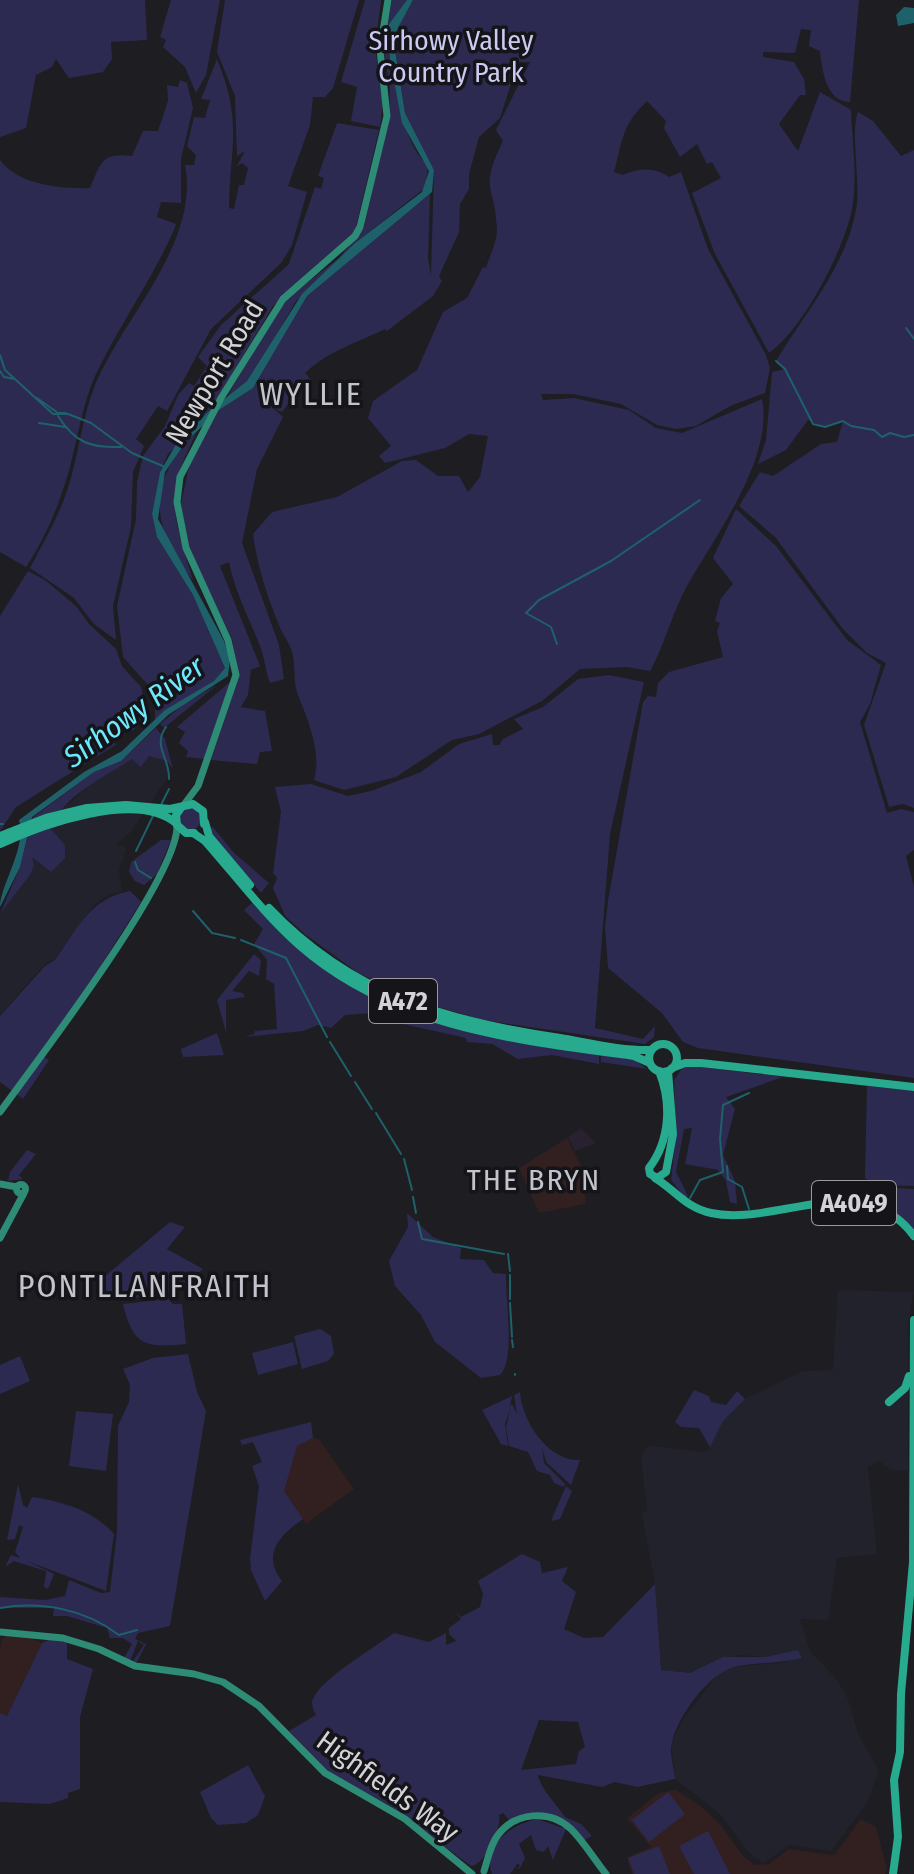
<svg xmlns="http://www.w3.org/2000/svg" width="914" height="1874" font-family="'Fira Sans Condensed',sans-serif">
<rect width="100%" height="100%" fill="#1d1d22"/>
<path fill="#292130" d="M581 1128 596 1143 575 1151 568 1137Z"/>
<path fill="#22222d" d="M149 756 167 761 170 766 168 777 130 833 116 844 126 848 119 871 122 892 109 894 93 906 55 959 45 964 0 1015V914L26 880 31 856 51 872 65 845 50 828 57 811 74 800 96 778 132 758 143 765Z
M838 1290 914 1292 908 1320V1471L891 1470 879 1461 868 1467 877 1554 837 1558 828 1620 800 1619 810 1651 838 1681 848 1699 859 1736 877 1767V1776L868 1801 831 1851 790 1845 763 1863 750 1854 720 1814 675 1779 671 1743 684 1718 720 1672 735 1667 787 1662 798 1650 765 1657 739 1655 690 1673 661 1670 655 1584 642 1514 647 1509 641 1457 646 1447 654 1446 704 1452 709 1449 723 1421 745 1399 803 1371 833 1370Z"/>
<path fill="#321f1f" d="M567 1138 581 1166 586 1204 539 1213 519 1168Z
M313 1438 319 1439 354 1489 306 1524 283 1491 297 1445Z
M7 1635 29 1637 42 1643 7 1716 0 1713V1650L2 1639Z
M676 1790 702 1807 721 1825 743 1856 755 1865 769 1864 789 1849 834 1855 861 1819 876 1827 887 1869 885 1874H632L627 1857 651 1847 627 1818 659 1793Z"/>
<path fill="#2d2a51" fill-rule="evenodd" d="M0 0H145L147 40 111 42 112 59 103 72 69 78 56 59 52 67 36 75 26 128 0 137Z
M171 0H220L206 75 196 93 185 67 163 47 166 40 160 37Z
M225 0H359L333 88 325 97H313L310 125 288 186 307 192 292 245 282 262 211 329 167 411 158 406 136 439 144 446 133 472 131 527 113 606 116 640 94 624 74 598 30 568C43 543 58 518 67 491 79 456 81 420 95 385 124 316 200 243 185 165H194L196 155 187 146 194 117 205 118 210 100 201 99 217 59C243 123 230 145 229 208L234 209 239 185H244L248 168 242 163 237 166 245 151 237 156 235 96 217 52Z
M365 0H381L375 47 383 103 380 127 351 121 357 87 341 82Z
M392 0H407L389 24C396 73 394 129 428 167L425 188 355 243 296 301 259 365 247 381 226 398 285 300 340 257 364 227 389 118 390 87 383 46Z
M413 0H859L850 102C826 102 822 70 820 51L809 46 811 30 801 29 795 53 763 52V57L794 62 804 79 806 95H800L779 124 798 151 820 92 851 110C852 142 858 177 852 209 844 250 803 329 769 353L715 254 692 193 721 178 712 162 707 164 697 144 680 157 664 128 666 121 647 101C622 125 623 139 614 172L623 175C640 168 653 167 669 177L681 172 708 249 766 355 770 368 765 393 730 406 696 426 676 429 657 425 621 404 573 394H541L543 400 574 398 629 410 656 428 682 433 762 399C774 458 715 536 687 586 672 613 665 644 650 671L627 667 580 669 542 701 479 734 452 740 396 777 344 790 314 780C322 753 308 720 298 695 293 683 296 666 292 652 290 643 282 634 279 625 267 596 257 565 253 534L272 512 337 497 402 461 416 460 438 476H459L468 492 480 477 488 436 469 434 445 448 385 463 379 456 391 446 368 418 373 401 417 370 443 312 467 298 483 267 486 268C489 257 497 242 497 231 496 185 478 192 503 141L496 130 530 62H518L500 118 479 137 469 174V189L460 204 459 232 439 276 442 281 433 296 387 331 385 329C358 342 327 352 305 373L311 380 292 399 289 397 290 401 282 412 273 408 283 417 257 469 242 543 279 645 284 679 270 683C265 671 265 658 260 646 249 618 235 592 229 562L220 566 260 666 251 670 248 695 241 707 265 711 272 751 260 752 257 764 211 760 239 677 232 639 190 552 181 504 190 461 219 410 253 388 307 296 362 247 430 194 428 259 431 275 434 170 405 113 393 36Z
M180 80 187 83 193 108 181 159V203L161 202 157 217 176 224 174 230C151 281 119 326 95 376 83 404 79 431 72 459 63 496 47 536 26 567L0 552V160C18 185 62 189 90 188 101 163 101 152 132 156L143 131H158L168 101 167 85 178 87Z
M858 112 873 121 901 156 914 150V808L903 804 889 807 864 725 886 663 867 653 843 629 776 538 739 506 760 472 773 476 821 444 837 442 843 421 825 427 808 420 786 450 758 464 766 440 772 372 784 369 776 361C805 313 846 266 856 210 861 183 850 132 858 112Z
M337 123 379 130 355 231 273 306 210 411 168 454 160 472 152 514 157 537 193 595 225 668 214 681 155 720V710L164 703 154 707 148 685 123 657 117 606 136 519 137 482 143 456 165 426 178 395 189 383 194 386 207 366 198 357 221 325 289 264 315 187 321 189 324 178 318 176Z
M197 432C164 495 173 516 193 580 150 530 146 479 197 432Z
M736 509 776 546 847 640 881 665 870 704 860 722 887 813 901 809 914 812V850L906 856 914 887V1078L698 1048 683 1042 662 1013 608 968 605 927 608 901 643 702 648 696 656 697 658 683 669 672 723 657 717 631 720 623 715 621 721 598 733 584 713 558Z
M28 571 45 580 76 606 90 625 116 649 122 666 141 687 148 717 132 731 126 724 119 727 112 743 117 744 16 807 0 831V616Z
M609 675 644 682 610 834 595 1028 643 1039 655 1026 654 1037 645 1044 483 1020 411 999 357 972 306 935 285 916 273 888 277 878 273 873 281 812 275 787 311 784 348 796 371 791 421 772 459 744 492 734 493 745H499L503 739 523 729 514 719 543 707 578 679Z
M231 681 204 759 186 757 188 751 179 743 185 732 177 727Z
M217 685 164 728 160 724 184 704Z
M156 728 165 739 173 769 167 761 149 756 141 767 132 759C103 778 64 795 50 828L65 845V858L51 872 32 857 34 866 30 875 0 914 20 867 32 818 94 772 121 761Z
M179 819a11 11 0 1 1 22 0a11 11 0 1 1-22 0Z
M213 827 234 853 269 883 261 893 212 833 210 828Z
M161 840H171L157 874 144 885 135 881 129 872 131 862Z
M130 891 141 902 83 994 40 1054 49 1060 23 1099 0 1082V1016L45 966 55 960C78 928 89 899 130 891Z
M252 903 284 936 406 1012 475 1034 599 1054V1064L552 1055 518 1059 492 1044 467 1042 466 1038 376 1018 375 1013 345 1015 331 1028 318 1025 303 1031 245 1037 254 1034 255 1031 277 1029 274 984 266 979 267 960 254 944 263 929 244 910Z
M254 954 261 960 259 976 249 971 232 991 243 993 245 997 226 1000V1032L217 1000Z
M217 1033 224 1055 183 1057 181 1049Z
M601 1054 635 1060 647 1069 601 1062Z
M693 1066 783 1077 726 1097 735 1109 723 1155 735 1181 737 1204 730 1202 726 1181 718 1170 685 1164 692 1128 684 1129 676 1172 688 1196 686 1199 671 1180 676 1136 674 1080 683 1067Z
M867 1086 914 1091V1186L875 1185 865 1178Z
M27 1150 36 1154 19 1175 23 1179 8 1181 10 1172Z
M872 1187 914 1189V1230L891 1213 853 1199Z
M407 1213 433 1237 461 1248 460 1259 484 1260 493 1273 506 1274C505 1297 516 1360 500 1375L481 1378 435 1342 421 1315 395 1286 389 1261 408 1227Z
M170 1222 185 1227 167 1249 203 1269C170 1298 138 1306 98 1288L97 1283Z
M168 1299 173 1304H182L186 1344C145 1348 133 1346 123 1304Z
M320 1329 331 1336 334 1354 328 1361 302 1369 294 1336Z
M293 1342 298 1364 258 1375 252 1353Z
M188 1354 197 1392 206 1411 170 1626 138 1633 135 1639 146 1644 136 1664 133 1661 144 1645 138 1641 130 1661 124 1658 132 1644 123 1638H110L107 1628 67 1616H53L54 1608H0V1597L45 1600 65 1596 69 1580 101 1593 110 1592 117 1531 118 1426 129 1402 130 1385 123 1369 153 1358Z
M20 1356 30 1381 0 1394V1365Z
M694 1390 709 1396 711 1402 726 1405 737 1391 745 1399 723 1421 710 1447 699 1428 681 1427 675 1422Z
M520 1392C522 1422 549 1462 580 1460L571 1485 546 1462 542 1448 544 1463 565 1484 564 1487 554 1483 550 1475 537 1471 528 1452 509 1446 506 1427 511 1407 505 1424 508 1446 501 1444 482 1410 512 1396 510 1406 512 1404 517 1414 514 1395Z
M76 1411 113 1414 106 1471 69 1466Z
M311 1422 313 1438 297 1446 284 1491 303 1519C280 1535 261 1554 282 1581L265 1601 251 1570 250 1559 259 1486 252 1466 262 1462 253 1442 242 1445 240 1440Z
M18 1484 23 1505 27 1508 32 1497C62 1501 94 1511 114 1534L106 1591 27 1561 54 1574 48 1589 44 1587 46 1571 14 1561 5 1567 11 1555 20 1558 15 1552 23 1527 19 1525 15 1539 7 1540Z
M566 1486 572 1491 560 1519 551 1521Z
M522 1554 540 1562 542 1573 568 1567 562 1581 576 1592 564 1629 584 1638 603 1637 655 1584 661 1670 690 1673 723 1657H765L798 1650 802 1658C778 1664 754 1662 734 1667 708 1674 678 1716 672 1742 669 1753 674 1768 675 1779L637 1787 615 1782 602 1787 538 1775C540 1788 557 1805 565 1817L581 1824 592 1836 583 1841 555 1817 510 1821 503 1813 499 1815C502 1828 486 1864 471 1866L387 1804 334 1777 289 1731 316 1715C313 1709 310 1703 314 1697 323 1678 375 1647 394 1633L429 1642 446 1633V1645L456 1641 449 1634V1628L461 1619 455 1612 461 1617 480 1607 483 1594 478 1581ZM539 1720 578 1722 585 1747 579 1751 576 1764 521 1770Z
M51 1639 67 1642V1659L93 1669 80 1717V1789L68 1793V1798L50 1804 0 1802V1713L7 1716 42 1643Z
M248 1765 265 1796 258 1815 246 1823 218 1825 211 1818 200 1792Z
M668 1792 685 1814 649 1842 632 1820Z
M537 1819 566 1829 553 1860 548 1846 544 1852 536 1850 531 1835 519 1844 525 1858 520 1868 517 1869 520 1866 518 1863 510 1874H492C482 1845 512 1824 537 1819Z
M708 1831 730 1874H694L679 1846Z
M659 1846 670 1874H634L628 1858Z"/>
<path fill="#1e616b" d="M407 0H413L393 37 405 113 434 170 432 192 307 296 253 388 219 410 185 443 165 472 158 519 224 641 230 659 228 676 168 715 121 761 94 772 32 817 20 867 0 907C0 885 27 848 19 820L84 772 122 751 165 710 214 681 225 668 193 595 157 537 152 514 160 472 175 446 207 413 247 381 302 294 355 243 422 192 429 171 402 123 390 59 389 24Z
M904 7 914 8V23L898 26 896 15Z"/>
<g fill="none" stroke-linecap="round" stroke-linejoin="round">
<path stroke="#1e616b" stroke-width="2" d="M906 328 914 339
M0 355 5 370 53 414H68L91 423 132 453 165 467
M776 361 785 369 813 424 825 427 843 421 851 426 874 430 882 437 890 433 904 437 914 435
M0 371 4 377 15 379
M37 398 58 413H66
M58 416C75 443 91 448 121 447
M39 423 65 427
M557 644 551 627 526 613 539 600 611 561 700 500
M166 727C152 746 170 758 169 779
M161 805 169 789
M0 824H3
M136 851 153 816
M135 862 138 870 151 878
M193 911 212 933 235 938
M241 940 286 958 327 1037
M330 1042 351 1076
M355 1082 372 1109
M376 1113 401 1154
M404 1159 412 1190
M727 1166 728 1179 742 1187 749 1209
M413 1197 416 1213
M690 1198 700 1180 723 1172 720 1139 723 1105 749 1093
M418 1222 422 1239 504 1254
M508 1254 510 1271
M510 1299V1275
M510 1303 512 1337
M512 1340 513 1347
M515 1374V1375
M0 1608C42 1601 85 1609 119 1635L137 1630"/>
<path stroke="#2e8b75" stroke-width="7" d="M183 806 198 786 236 675 228 640 186 548 177 502 180 477 221 398 283 299 355 236 360 227 387 116 380 50 388 0
M0 1112C36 1062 179 877 177 825
M0 1184 17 1187
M16.5 1189a4.5 4.5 0 1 1 9 0a4.5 4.5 0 1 1-9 0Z
M0 1238 24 1193
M0 1632 63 1638 99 1649 135 1666 194 1674 223 1682 259 1706 325 1773 405 1819 472 1874
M484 1871C488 1859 490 1845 498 1835 515 1812 550 1809 571 1829 584 1842 594 1859 606 1874"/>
<path stroke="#27aa8e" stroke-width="8" d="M181 808 176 815 177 825 186 833H194
M205 822 209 836 250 885
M193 833 205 841C236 876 264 914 299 945 392 1027 516 1040 634 1056L650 1063
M0 836 46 818 87 808 126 805 170 809 193 804 203 811 204 824
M0 844C41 825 138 789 177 824
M269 908C352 995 445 1021 560 1038 590 1043 621 1051 651 1050
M649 1058a14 14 0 1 1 28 0a14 14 0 1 1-28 0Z
M672 1068 685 1063H701L914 1087
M659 1071C672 1103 670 1141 649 1168L650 1174 657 1178 666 1172 673 1134 668 1071
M655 1178C675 1190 686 1208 711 1213 776 1227 862 1166 914 1236
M889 1402 905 1388 909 1376
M893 1874 898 1837 894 1780 900 1752 901 1694 913 1562 914 1320"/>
</g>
<g text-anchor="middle" stroke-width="7" stroke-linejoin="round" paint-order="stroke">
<g fill="#141419" stroke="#9a9a9e" stroke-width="2">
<rect x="369" y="979" width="68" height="44" rx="6"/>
<rect x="812" y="1181" width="84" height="44" rx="6"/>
</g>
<g font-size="26" font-weight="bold" fill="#d3d3d7">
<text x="403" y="1010">A472</text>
<text x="854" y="1212">A4049</text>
</g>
<g font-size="28" fill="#cacaf3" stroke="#141419">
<text x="451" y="50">Sirhowy Valley<tspan x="451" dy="32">Country Park</tspan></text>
</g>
<g font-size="28" fill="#d3d3d7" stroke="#141419">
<text transform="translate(214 372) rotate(-59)" y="10">Newport Road</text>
<text transform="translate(388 1786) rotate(36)" y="10">Highfields Way</text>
</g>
<g font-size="30" font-style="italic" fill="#6ce9fc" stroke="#141419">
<text transform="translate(134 712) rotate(-36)" y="10">Sirhowy River</text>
</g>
<g font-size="30" letter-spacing="2" fill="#c3c4cb" stroke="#141419">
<text x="534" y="1190">THE BRYN</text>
</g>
<g font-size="32" letter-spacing="2" fill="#c3c4cb" stroke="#141419">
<text x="311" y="405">WYLLIE</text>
<text x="145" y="1297">PONTLLANFRAITH</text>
</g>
</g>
</svg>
